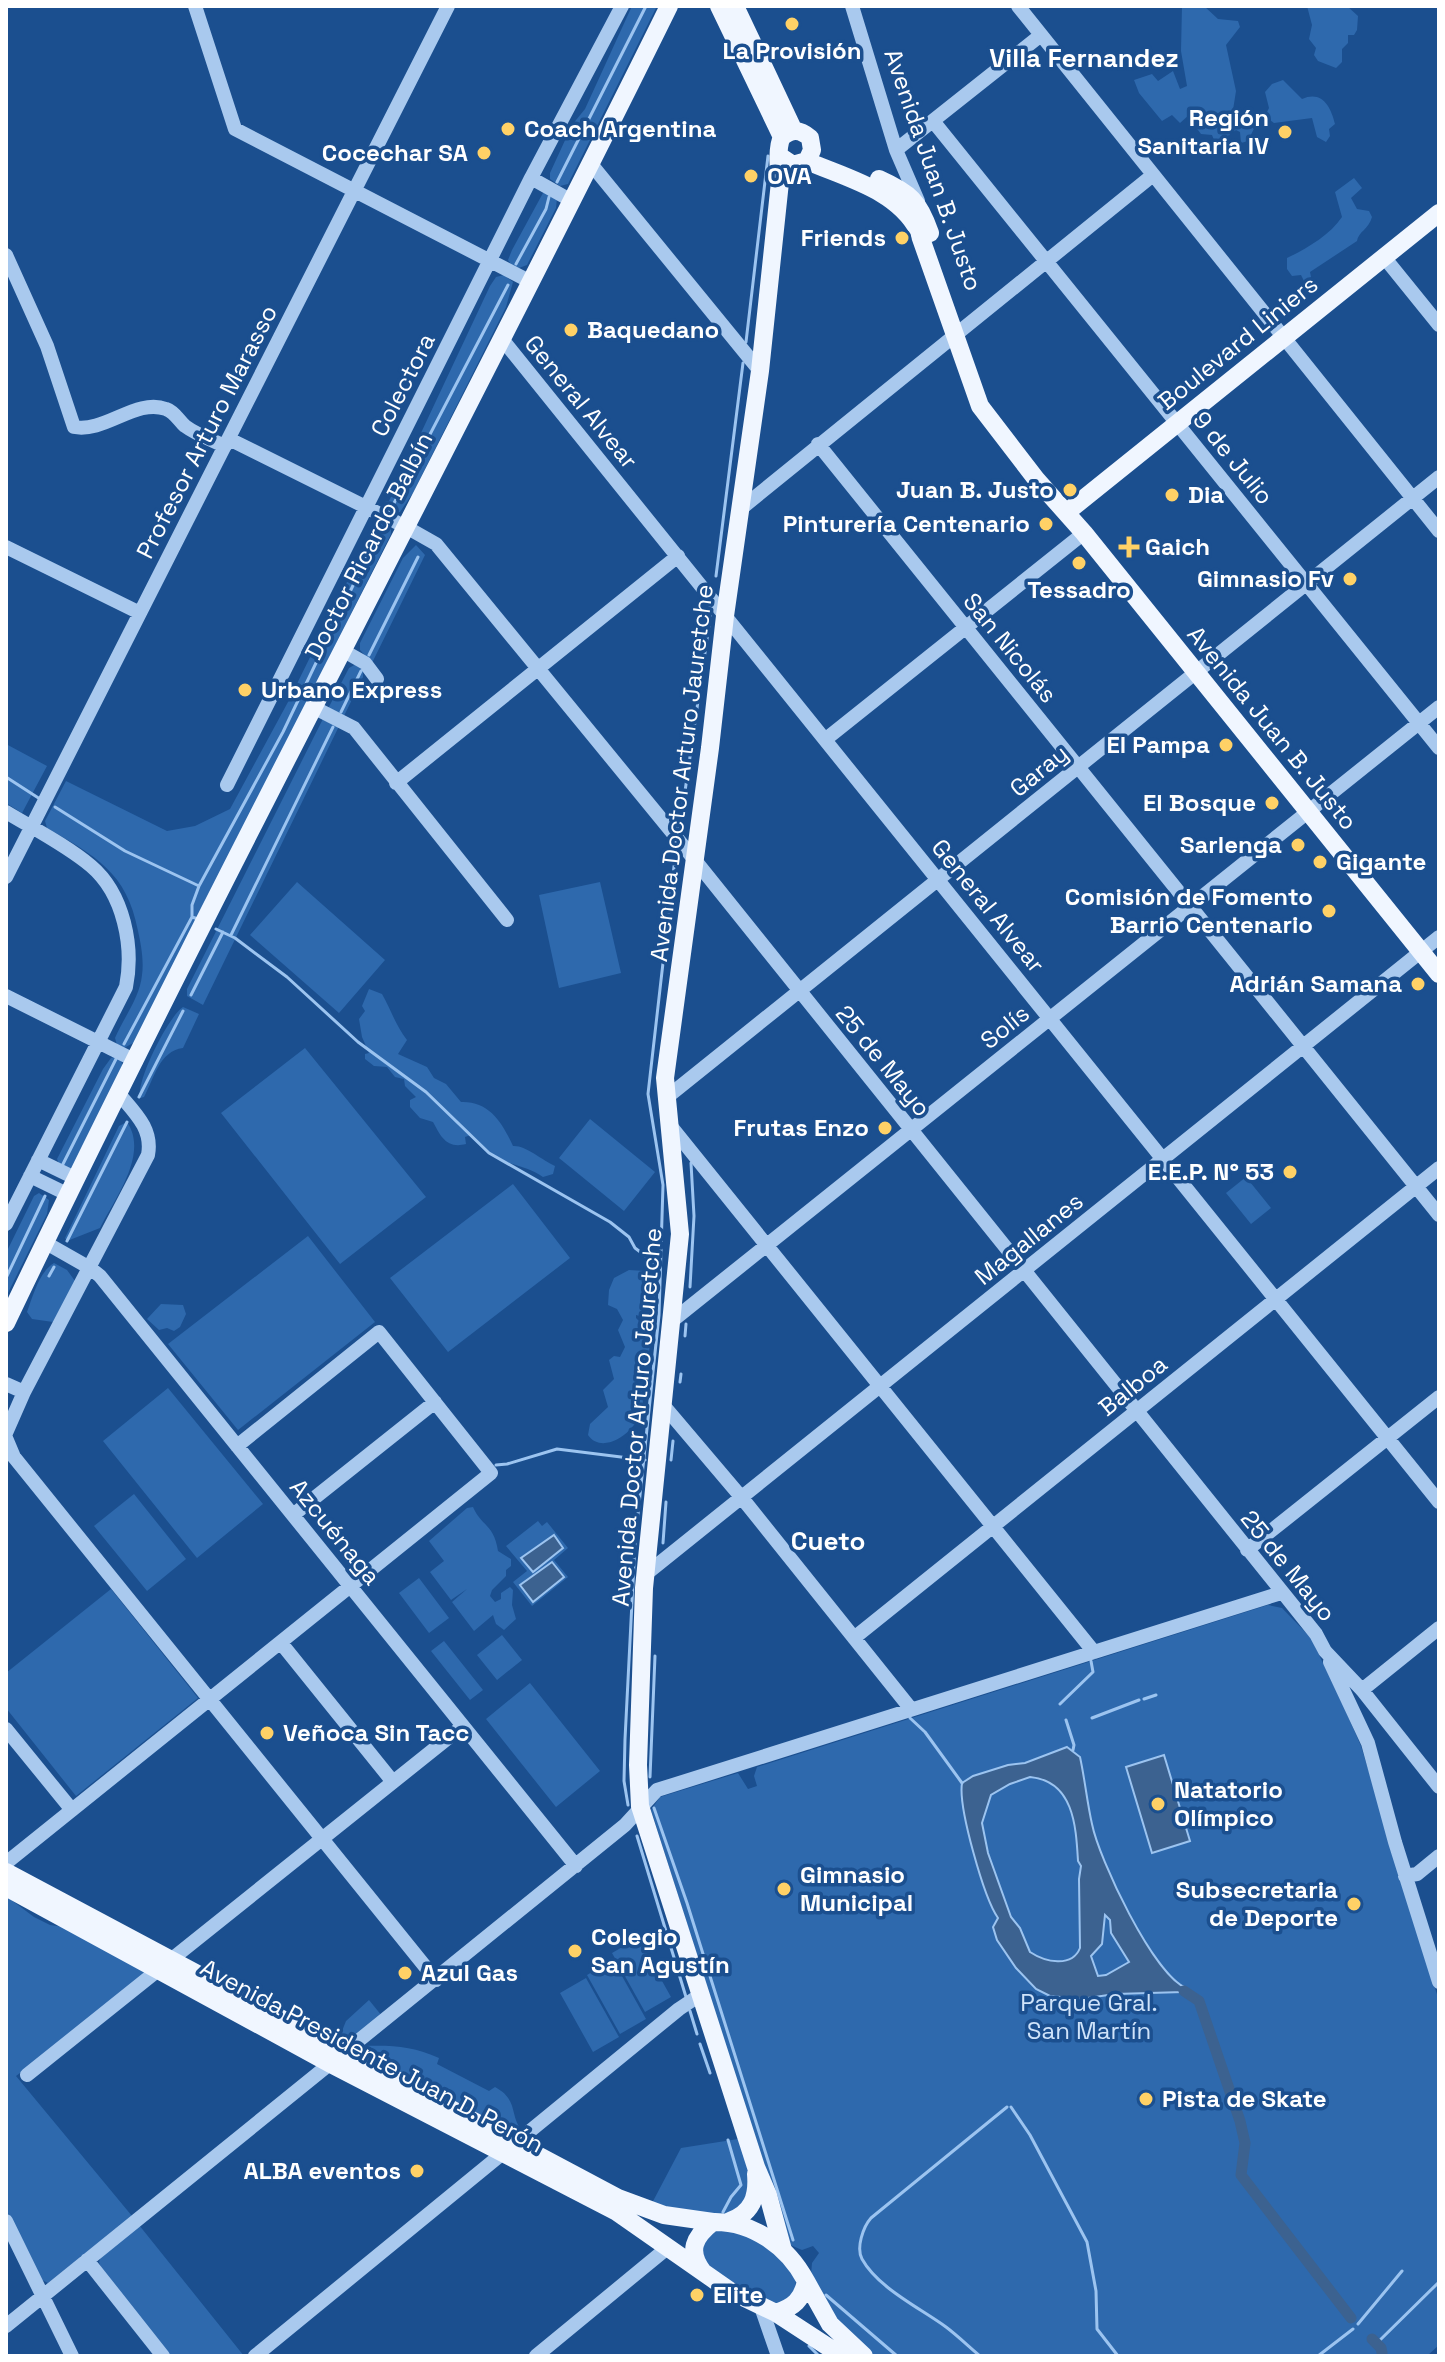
<svg xmlns="http://www.w3.org/2000/svg" width="1445" height="2362" font-family="'Space Grotesk',sans-serif">
<rect width="100%" height="100%" fill="#1b4f8f"/>
<path fill="#2e69ad" d="M632 6H657L568 184 560 186 550 179V173L572 125 585 109Z
M1182 6H1204L1218 19 1238 21 1240 27 1226 45 1236 91 1233 110 1237 118 1251 110 1260 116 1248 141 1241 143 1240 132 1236 130 1219 142 1214 140 1212 135 1201 134 1195 126 1194 117 1189 115 1180 123 1172 115 1162 121 1139 93 1134 80 1152 74 1158 81 1173 71 1180 89 1187 86 1181 51Z
M1307 6H1347L1358 16 1357 30 1354 35H1348V43L1342 49V62L1336 68 1318 61 1314 55 1316 48 1309 39 1312 25Z
M1283 80 1302 99C1322 90 1331 107 1335 124L1329 129 1330 136 1326 142 1317 137 1312 118 1274 123 1265 116 1269 108 1265 92 1272 84Z
M1354 178 1362 188 1351 198 1357 209 1369 211 1372 217C1369 229 1358 232 1357 241L1310 272 1311 277 1305 283 1301 275 1292 276 1287 269V258C1306 249 1330 235 1342 217L1335 192Z
M546 192 557 198 556 208 527 265 519 268 512 266 508 260 512 250 543 193Z
M504 275 513 282 506 307 413 493 400 512 392 513 384 506 385 502 389 501 490 286 496 277Z
M379 523 391 529V534L137 1041 124 1048 117 1045 115 1038C124 1017 140 997 142 975 144 961 141 944 138 931 127 872 95 856 47 828L45 821 66 781 167 831 195 826 230 809 288 702 375 525Z
M416 545 425 555 372 663 360 650V643L403 558Z
M358 663 363 669V677L203 1005 187 996V989L335 695 349 668Z
M6 744 47 766 22 813 6 803Z
M297 882 385 960 339 1013 250 935Z
M600 882 621 973 559 988 539 895Z
M369 989 382 994C391 1010 396 1026 407 1040L398 1054 427 1067 434 1078 446 1084 461 1102C489 1101 502 1122 513 1146 525 1145 542 1160 555 1166L553 1174 543 1177C526 1164 500 1165 484 1149 479 1144 478 1139 471 1135L465 1137 466 1144C447 1149 441 1137 433 1122L420 1118 410 1107V1100L416 1097 405 1086 404 1079 395 1077 387 1067 374 1066 365 1059V1054L369 1053 362 1037 359 1019 365 1011 362 1006Z
M183 1007 199 1014 183 1048C159 1051 154 1079 144 1097L140 1098C136 1081 168 1017 183 1007Z
M305 1048 426 1197 340 1264 221 1113Z
M114 1057 121 1061 123 1066 73 1167 70 1170 60 1166 57 1159 103 1069 111 1058Z
M590 1119 655 1172 624 1211 559 1158Z
M127 1122C149 1154 115 1198 100 1228L67 1241 65 1238 119 1126Z
M1246 1177 1271 1208 1251 1224 1226 1193Z
M513 1184 570 1258 448 1352 390 1278Z
M39 1193 49 1200 47 1214 6 1297V1253L34 1196Z
M308 1236 375 1322 238 1430 168 1344Z
M648 1262 654 1265 658 1278 652 1315 646 1318 636 1315V1318L651 1333 648 1362 642 1380 645 1384 641 1394C653 1419 606 1461 588 1435L590 1424 608 1407 603 1390 614 1379 609 1360 614 1356 620 1357 625 1347 618 1330 623 1320 617 1309 608 1305 609 1290 614 1278 629 1270 645 1271Z
M54 1263 67 1270 75 1281 53 1322 32 1319 27 1312C33 1296 39 1272 54 1263Z
M161 1304 183 1305 186 1314 180 1327 174 1331 167 1328 159 1330 147 1319Z
M168 1388 263 1504 197 1558 103 1441Z
M134 1494 186 1559 147 1591 94 1526Z
M473 1507C481 1526 494 1524 498 1551L511 1559V1566L506 1570V1576L492 1590 490 1596 495 1602 501 1599V1593L510 1587 513 1590 512 1605 516 1619 504 1630 496 1624 493 1615 474 1631 452 1602 467 1589 451 1600 430 1572 444 1561 429 1541 467 1508Z
M538 1521 542 1526 547 1522 568 1548 554 1560 568 1577 532 1606 513 1582 527 1571 506 1546Z
M419 1578 449 1618 429 1633 399 1593Z
M111 1589 198 1698 76 1796 6 1708V1673Z
M1268 1605 1282 1608 1311 1638 1343 1705 1361 1746 1439 2001V2345L1427 2356H873L843 2331 811 2275 812 2263 819 2253 813 2246 802 2250 788 2244 651 1810 660 1797 738 1773 748 1789 757 1786 754 1776 757 1767Z
M502 1635 522 1660 497 1680 477 1655Z
M444 1641 483 1690 470 1700 431 1651Z
M530 1683 600 1771 556 1807 486 1719Z
M6 1896 34 1917 50 1925 64 1927 145 1970 144 1981 16 2076 132 2216 48 2283 40 2279 6 2209Z
M638 1938 671 1997 645 2012 612 1953Z
M613 1960 646 2019 620 2034 587 1975Z
M586 1978 619 2037 593 2052 560 1993Z
M369 2000 382 2016 345 2044 338 2041 346 2021Z
M363 2046C391 2045 413 2046 439 2058L437 2064 489 2091 495 2087C519 2100 509 2115 522 2131L517 2134 452 2100 414 2076 398 2073 362 2052Z
M738 2139 750 2174 748 2201 729 2214H703L651 2205 681 2148Z
M139 2225 244 2356H171L101 2268 99 2262 101 2256Z
M711 2229C755 2232 769 2245 796 2279L795 2293 779 2304C750 2298 724 2278 702 2260L700 2243Z"/>
<path fill="#3c6290" stroke="#9cc4f0" stroke-width="2" fill-rule="evenodd" d="M554 1535 563 1548 533 1572 521 1558Z
M552 1562 564 1577 533 1602 520 1585Z
M1067 1747 1080 1757C1085 1780 1087 1802 1092 1824 1099 1859 1153 1974 1186 1988L1183 1992 1115 1994 1081 1999 1050 1996 1036 1989 1016 1968 997 1940 993 1927 998 1918C984 1898 958 1807 962 1783L973 1776 1008 1765 1025 1763ZM1030 1777C1074 1781 1076 1827 1078 1861L1081 1866 1079 1879 1080 1948C1072 1968 1045 1962 1030 1952L1020 1928 1011 1917 988 1853 982 1823 991 1795 1010 1784ZM1105 1915 1110 1920 1111 1933 1129 1962 1106 1975 1098 1976 1091 1956 1102 1944Z
M1164 1755 1190 1841 1152 1853 1126 1767Z"/>
<g fill="none" stroke-linecap="round" stroke-linejoin="round">
<path stroke="#9cc4f0" stroke-width="3" d="M557 182 646 6
M516 264 546 209 549 197
M746 342 768 156
M392 507 508 285
M716 576 743 363
M369 655 418 557
M341 712 361 671
M6 777 40 799
M55 807 125 851 199 886 192 905V917L198 919
M679 833 711 611
M199 886 283 732 380 529
M216 929 235 938 287 977 358 1042 426 1092 489 1153 610 1222 629 1237 635 1248 660 1267
M231 935 333 727
M191 995 223 932
M124 1044 192 917
M139 1097 183 1011
M63 1164 117 1057
M67 1241 127 1122
M49 1276 54 1267
M6 1278 45 1196
M690 1287 694 1216 691 1163
M685 1336 686 1324
M680 1382 681 1374
M671 1460 673 1441
M496 1465 507 1464 557 1449 645 1460
M636 1533 659 1315 663 1185 648 1094 675 858
M663 1543 666 1502
M1144 1699 1156 1695
M1060 1704 1093 1672 1091 1661
M910 1718 925 1732 962 1783
M1092 1718 1139 1700
M1066 1720 1074 1745 1073 1750
M650 1777 655 1656
M628 1805 624 1781 625 1739 635 1543
M654 1808 687 1903 793 2240
M637 1836 686 1997
M690 2011 697 2034
M700 2044 710 2073
M1011 2107 1030 2135 1087 2242 1096 2291 1097 2329 1118 2356
M723 2212 731 2197 741 2185 728 2140
M826 2295 897 2356
M1358 2324 1402 2271
M1377 2343 1439 2282
M809 2346 819 2356
M1381 2348 1384 2352
M980 2356C968 2346 958 2336 946 2327 920 2308 878 2288 862 2259 856 2248 863 2227 871 2218L1007 2107
M1318 2356 1353 2329"/>
<path stroke="#3c6290" stroke-width="11" d="M1184 1991 1199 2001 1240 2121 1245 2143 1241 2175 1351 2318
M1372 2339 1381 2348 1382 2353"/>
<path stroke="#a9c9ee" stroke-width="14" d="M195 6 235 129 531 282
M852 6 896 150 918 201
M1018 6 1439 531
M933 121 1439 748
M896 150 1041 35
M591 164 760 371
M531 178 572 201
M6 255 47 346 74 427C105 433 136 398 166 409 175 412 179 421 185 426 197 435 212 440 225 446
M1384 257 1439 325
M502 339 1439 1502
M229 439 406 527 436 544 694 859 1316 1634 1325 1651 1362 1690 1439 1787
M818 444 1439 1215
M743 507 1153 175
M6 547 140 613
M342 650 365 663 377 679
M313 707 354 728 507 920
M826 739 1084 533
M396 783 678 556
M227 785 531 178 622 6
M6 812C34 829 66 845 91 866 124 894 134 947 126 987L6 1224
M6 877 448 6
M6 996 136 1061
M666 1098 1439 477
M669 1124 1094 1652
M38 1160 77 1179
M30 1176 69 1195
M46 1243 90 1268 100 1276 576 1866
M672 1321 1439 707
M6 1384 24 1392
M664 1406 742 1498 911 1709
M6 1433 24 1392 148 1155C153 1129 135 1113 119 1094
M6 1438 14 1457 436 1980
M293 1515 435 1402
M1247 1550 1439 1397
M646 1574 1439 937
M854 1638 1439 1168
M281 1643 393 1782
M1330 1662 1368 1743 1395 1842 1439 1982
M1362 1690 1439 1628
M6 1729 72 1810
M6 1863 491 1473 379 1332 237 1446
M1405 1876 1417 1874 1439 1856
M27 2075 463 1726
M6 2221 72 2356
M87 2260 163 2356
M761 2307 778 2356
M6 2326 625 1825 657 1790 1281 1593
M255 2356 679 2009 700 1995
M536 2356 666 2249"/>
<path stroke="#f0f6ff" stroke-width="18" d="M719 6 782 137
M735 6 794 131
M781 157 793 165 807 161 812 150 810 138C800 129 792 129 782 137 777 146 778 170 780 182L760 371 725 616 710 748 665 1078 680 1234 644 1588 638 1765 640 1806 756 2167 768 2195 783 2250
M807 161C846 178 897 190 918 230L980 406 1036 479 1084 533 1439 974
M879 179C910 193 919 201 930 233
M1067 512 1439 213
M6 1323C218 880 452 447 669 6
M6 1872 618 2198 664 2215 713 2222
M6 1887 331 2064 617 2212 730 2291 776 2313 842 2356
M730 2221C752 2213 758 2197 756 2174
M703 2272C687 2251 694 2237 713 2222 753 2221 788 2247 806 2281 802 2300 794 2307 776 2313
M806 2281 830 2324 864 2356"/>
</g>
<g fill="#ffd166" stroke="#1b4f8f" stroke-width="3">
<circle cx="792" cy="24" r="8"/>
<circle cx="508" cy="129" r="8"/>
<circle cx="1285" cy="132" r="8"/>
<circle cx="484" cy="153" r="8"/>
<circle cx="751" cy="176" r="8"/>
<circle cx="902" cy="238" r="8"/>
<circle cx="571" cy="330" r="8"/>
<circle cx="1070" cy="490" r="8"/>
<circle cx="1172" cy="495" r="8"/>
<circle cx="1046" cy="524" r="8"/>
<path d="M1125 535h8v8h8v8h-8v8h-8v-8h-8v-8h8z"/>
<circle cx="1079" cy="563" r="8"/>
<circle cx="1350" cy="579" r="8"/>
<circle cx="245" cy="690" r="8"/>
<circle cx="1226" cy="745" r="8"/>
<circle cx="1272" cy="803" r="8"/>
<circle cx="1298" cy="845" r="8"/>
<circle cx="1320" cy="862" r="8"/>
<circle cx="1329" cy="911" r="8"/>
<circle cx="1418" cy="984" r="8"/>
<circle cx="885" cy="1128" r="8"/>
<circle cx="1290" cy="1172" r="8"/>
<circle cx="267" cy="1733" r="8"/>
<circle cx="1158" cy="1804" r="8"/>
<circle cx="784" cy="1889" r="8"/>
<circle cx="1354" cy="1904" r="8"/>
<circle cx="575" cy="1951" r="8"/>
<circle cx="405" cy="1973" r="8"/>
<circle cx="1146" cy="2099" r="8"/>
<circle cx="417" cy="2171" r="8"/>
<circle cx="697" cy="2295" r="8"/>
</g>
<g text-anchor="middle" stroke-width="7" stroke-linejoin="round" paint-order="stroke">
<g font-size="24" font-weight="bold" fill="#fff" stroke="#1b4f8f" text-anchor="end">
<text x="792" y="59" text-anchor="middle">La Provisión</text>
<text x="1269" y="126">Región<tspan x="1269" dy="28">Sanitaria IV</tspan></text>
<text x="524" y="137" text-anchor="start">Coach Argentina</text>
<text x="468" y="161">Cocechar SA</text>
<text x="767" y="184" text-anchor="start">OVA</text>
<text x="886" y="246">Friends</text>
<text x="587" y="338" text-anchor="start">Baquedano</text>
<text x="1054" y="498">Juan B. Justo</text>
<text x="1188" y="503" text-anchor="start">Dia</text>
<text x="1030" y="532">Pinturería Centenario</text>
<text x="1145" y="555" text-anchor="start">Gaich</text>
<text x="1334" y="587">Gimnasio Fv</text>
<text x="1079" y="598" text-anchor="middle">Tessadro</text>
<text x="261" y="698" text-anchor="start">Urbano Express</text>
<text x="1210" y="753">El Pampa</text>
<text x="1256" y="811">El Bosque</text>
<text x="1282" y="853">Sarlenga</text>
<text x="1336" y="870" text-anchor="start">Gigante</text>
<text x="1313" y="905">Comisión de Fomento<tspan x="1313" dy="28">Barrio Centenario</tspan></text>
<text x="1402" y="992">Adrián Samana</text>
<text x="869" y="1136">Frutas Enzo</text>
<text x="1274" y="1180">E.E.P. N° 53</text>
<text x="283" y="1741" text-anchor="start">Veñoca Sin Tacc</text>
<text x="1174" y="1798" text-anchor="start">Natatorio<tspan x="1174" dy="28">Olímpico</tspan></text>
<text x="800" y="1883" text-anchor="start">Gimnasio<tspan x="800" dy="28">Municipal</tspan></text>
<text x="1338" y="1898">Subsecretaria<tspan x="1338" dy="28">de Deporte</tspan></text>
<text x="591" y="1945" text-anchor="start">Colegio<tspan x="591" dy="28">San Agustín</tspan></text>
<text x="421" y="1981" text-anchor="start">Azul Gas</text>
<text x="1162" y="2107" text-anchor="start">Pista de Skate</text>
<text x="401" y="2179">ALBA eventos</text>
<text x="713" y="2303" text-anchor="start">Elite</text>
</g>
<g font-size="24" fill="#fff" stroke="#1b4f8f">
<text transform="translate(933 170) rotate(71)" y="8">Avenida Juan B. Justo</text>
<text transform="translate(1238 343) rotate(-39)" y="8">Boulevard Liniers</text>
<text transform="translate(403 385) rotate(-63)" y="8">Colectora</text>
<text transform="translate(581 402) rotate(51)" y="8">General Alvear</text>
<text transform="translate(207 432) rotate(-63)" y="8">Profesor Arturo Marasso</text>
<text transform="translate(1233 458) rotate(51)" y="8">9 de Julio</text>
<text transform="translate(369 546) rotate(-63)" y="8">Doctor Ricardo Balbín</text>
<text transform="translate(1010 648) rotate(51)" y="8">San Nicolás</text>
<text transform="translate(1272 728) rotate(51)" y="8">Avenida Juan B. Justo</text>
<text transform="translate(1039 771) rotate(-39)" y="8">Garay</text>
<text transform="translate(682 773) rotate(-83)" y="8">Avenida Doctor Arturo Jauretche</text>
<text transform="translate(988 906) rotate(51)" y="8">General Alvear</text>
<text transform="translate(1005 1027) rotate(-39)" y="8">Solís</text>
<text transform="translate(883 1061) rotate(51)" y="8">25 de Mayo</text>
<text transform="translate(1029 1239) rotate(-39)" y="8">Magallanes</text>
<text transform="translate(1133 1386) rotate(-39)" y="8">Balboa</text>
<text transform="translate(637 1417) rotate(-85)" y="8">Avenida Doctor Arturo Jauretche</text>
<text transform="translate(335 1532) rotate(51)" y="8">Azcuénaga</text>
<text transform="translate(1288 1566) rotate(51)" y="8">25 de Mayo</text>
<text transform="translate(372 2056) rotate(28)" y="8">Avenida Presidente Juan D. Perón</text>
</g>
<g font-size="24" fill="#cfe3fa" stroke="#1b4f8f">
<text x="1089" y="2011">Parque Gral.<tspan x="1089" dy="28">San Martín</tspan></text>
</g>
<g font-size="26" font-weight="bold" fill="#fff" stroke="#1b4f8f">
<text x="1084" y="67">Villa Fernandez</text>
<text x="828" y="1550">Cueto</text>
</g>
</g>
<rect width="1445" height="2362" fill="none" stroke="#ffffff" stroke-width="16"/>
</svg>
